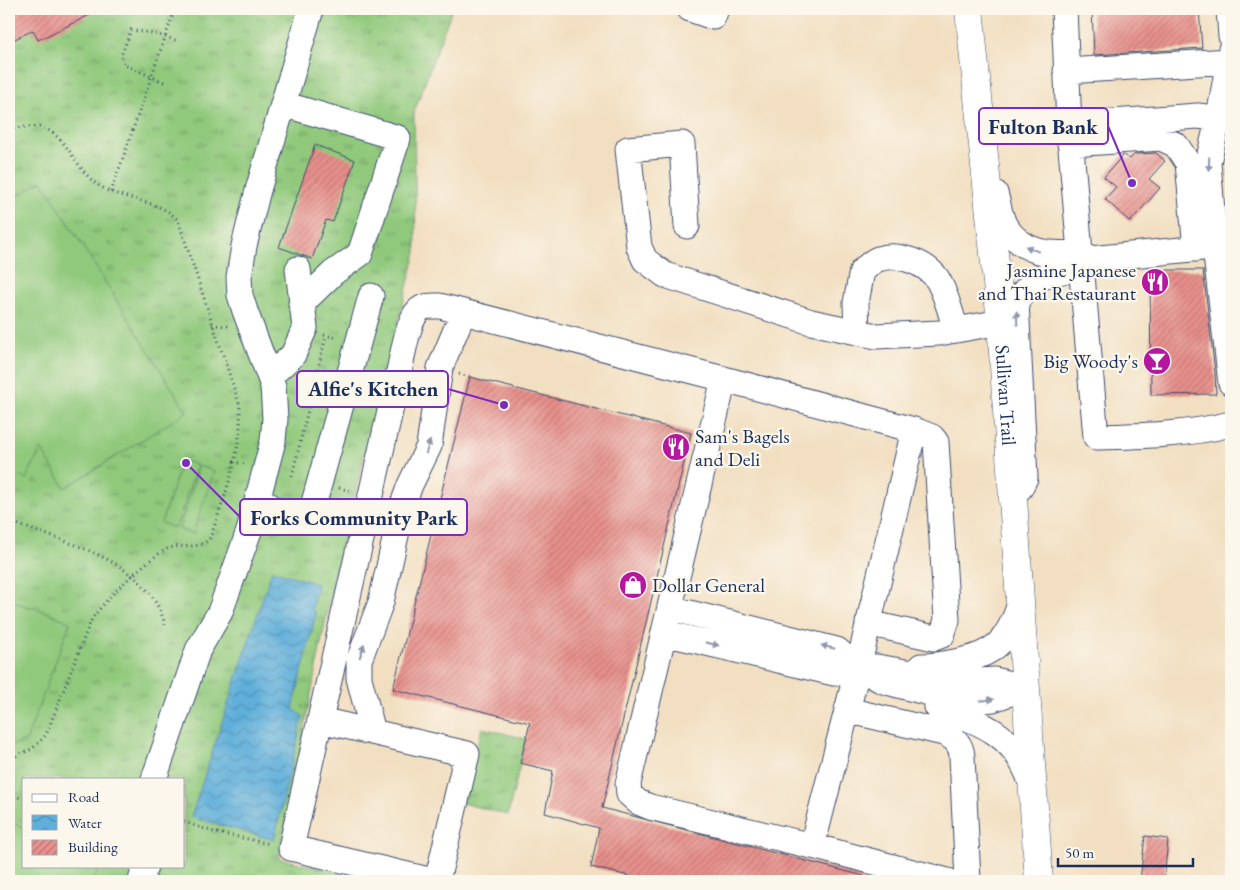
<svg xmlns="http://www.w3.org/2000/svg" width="1240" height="890" font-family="'EB Garamond',serif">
<defs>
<pattern id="grass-tufts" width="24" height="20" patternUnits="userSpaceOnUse" patternTransform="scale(1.25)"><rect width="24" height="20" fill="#90c97c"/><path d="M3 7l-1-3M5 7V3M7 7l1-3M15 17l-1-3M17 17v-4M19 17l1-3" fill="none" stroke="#75a469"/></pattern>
<pattern id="water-waves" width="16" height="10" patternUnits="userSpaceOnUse" patternTransform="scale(1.25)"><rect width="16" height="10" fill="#5fafda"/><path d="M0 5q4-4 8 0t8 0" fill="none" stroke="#4e8fb4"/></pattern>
<pattern id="building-hatch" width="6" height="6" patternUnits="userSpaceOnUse" patternTransform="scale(1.25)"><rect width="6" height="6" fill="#e8908b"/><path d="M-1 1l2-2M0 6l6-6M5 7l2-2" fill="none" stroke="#bb7675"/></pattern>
</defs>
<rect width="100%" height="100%" fill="#fbf7ec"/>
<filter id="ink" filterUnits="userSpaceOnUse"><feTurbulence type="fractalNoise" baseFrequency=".02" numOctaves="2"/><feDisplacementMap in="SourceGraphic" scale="10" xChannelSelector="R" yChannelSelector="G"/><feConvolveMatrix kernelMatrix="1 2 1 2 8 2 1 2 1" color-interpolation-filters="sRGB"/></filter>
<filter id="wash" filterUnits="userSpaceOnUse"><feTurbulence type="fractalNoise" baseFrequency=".0096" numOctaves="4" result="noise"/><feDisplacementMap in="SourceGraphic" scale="20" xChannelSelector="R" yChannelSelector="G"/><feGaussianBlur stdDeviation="1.12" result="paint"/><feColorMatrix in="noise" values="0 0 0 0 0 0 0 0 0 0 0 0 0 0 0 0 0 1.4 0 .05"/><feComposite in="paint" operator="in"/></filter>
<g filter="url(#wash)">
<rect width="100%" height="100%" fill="#f2dfc1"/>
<path fill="url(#grass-tufts)" stroke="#567c6d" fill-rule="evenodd" d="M9 9H452L414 112 416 252 335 572 279 858 371 881H9ZM24 779H184V866H24Z
M482 728 526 739 508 815 462 803Z"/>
<path fill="#90c97c" stroke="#567c6d" d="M42 181 187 412 65 488 41 449 26 479 9 473V201Z
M182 460 197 465 176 528 161 523Z
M199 466 214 471 193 534 179 529Z
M9 601 50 613 70 623 26 741 9 746Z
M9 822 24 827V866H99L94 881H9Z"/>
<path fill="url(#water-waves)" stroke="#3d6f9c" d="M272 570 317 584 312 610 316 613 293 709 303 716 274 840 191 817Z"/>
<g id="blocks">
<path fill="url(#building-hatch)" d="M9 9H102L38 40 33 30 9 42Z
M1092 9H1199L1202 48 1094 55Z
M315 145 355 160 333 222 326 220 312 259 279 247Z
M1156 153 1165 161 1149 179 1160 188 1130 222 1105 199 1116 187 1104 177 1123 155 1130 159 1135 154Z
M1150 270H1203L1215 373 1216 394 1151 395Z
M470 377 691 433 602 808 864 876 863 881H650L591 867 599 828 545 813 553 771 520 763 530 723 393 689Z
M1145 836 1168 839 1164 881H1140Z"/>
</g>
</g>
<g filter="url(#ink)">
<use href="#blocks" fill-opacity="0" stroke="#3b496d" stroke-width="1"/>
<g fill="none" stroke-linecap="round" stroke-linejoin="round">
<defs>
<path id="minor" d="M690 9 713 17 716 9
M1064 9 1069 125 1096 437C1142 436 1187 435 1231 424
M1229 9 1231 36
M1231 49 1219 117 1208 162 1215 247 1231 383
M1066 71 1230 61
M283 104 398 138 360 254 333 273 301 304
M1069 125 1198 116 1231 120
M1070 144 1161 138 1176 145 1188 163 1196 249
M995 193C998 203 1000 217 1005 226 1023 254 1051 256 1080 252
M687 226 682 144 628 149 639 247 645 260 665 275 811 322 876 336 939 333 1001 322
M1080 260 1212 247
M857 332 856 303 862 271C867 267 872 261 878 259 897 252 929 263 939 282 947 297 951 314 956 330
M270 376 293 355 305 328 298 269
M724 379 914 430 858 668 812 846 650 807 638 802 629 794 628 784Z
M1020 488 1025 478 1016 301C1038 273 1048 274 1081 267
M259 499C275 509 291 522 310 517L371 296
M670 608 837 650 858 668 877 667 964 682 995 680 1025 688
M868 623 934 638 942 635 947 620 936 442 932 437 914 430
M664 633 834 673 858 668 883 681 963 702 993 699 1025 688
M921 666C934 666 946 664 960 661 995 654 1007 641 1019 607
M937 707C982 723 1014 733 1031 782
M847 710 944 733C955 738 961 744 962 756L968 881
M320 720 467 754 437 881
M373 732 359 678V660L381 602 403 504 410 485 429 446 440 368 463 313
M154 779 198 650 220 612 249 531 273 441 275 419 273 386 245 311 240 295 239 277 244 246 258 190 311 9
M812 846 948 881
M141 881 145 866
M433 881 291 848 398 376C402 360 407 322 418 311 423 305 433 306 440 306L724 379"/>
<g id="major">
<path id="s1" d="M969 9 1001 322 1039 881"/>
</g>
</defs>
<use href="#minor" stroke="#3b496d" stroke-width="27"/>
<use href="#major" stroke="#3b496d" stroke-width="29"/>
<path stroke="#3b496d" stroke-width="3" stroke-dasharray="1 4" stroke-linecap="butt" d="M164 82 125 65 121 56 131 30 156 34 178 41
M9 129C20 128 36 124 46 129 69 140 77 171 98 185 121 201 158 198 178 220L239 403C246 440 223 502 210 538 200 551 180 543 167 549 148 558 98 605 90 623L46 735 32 749 9 759
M111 192 175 9
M212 325 228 326
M324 335 338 338
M459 374 470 377
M233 462 245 464
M292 476 326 336
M339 488 352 491
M422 508 436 510
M9 521C64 543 149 559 165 625
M9 794 24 799
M184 822 214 832 271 844"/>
<use href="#minor" stroke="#fff" stroke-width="25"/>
<use href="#major" stroke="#fff" stroke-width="28"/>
</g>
<defs><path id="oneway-solid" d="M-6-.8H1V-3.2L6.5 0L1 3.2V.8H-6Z" transform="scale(1.25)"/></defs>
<g fill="#8d97ae">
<use href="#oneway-solid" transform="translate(1209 164) rotate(92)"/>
<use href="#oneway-solid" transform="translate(1032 249) rotate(-157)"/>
<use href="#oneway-solid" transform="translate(1017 318) rotate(-93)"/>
<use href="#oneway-solid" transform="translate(428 447) rotate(-72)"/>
<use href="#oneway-solid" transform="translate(712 644) rotate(13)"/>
<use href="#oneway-solid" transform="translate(828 647) rotate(-166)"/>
<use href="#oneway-solid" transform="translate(362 651) rotate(-70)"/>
<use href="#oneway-solid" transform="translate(987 700) rotate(-7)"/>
</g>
</g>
<defs>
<symbol id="restaurant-disc" viewBox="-11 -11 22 22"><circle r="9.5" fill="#b5179e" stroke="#fbf7ec"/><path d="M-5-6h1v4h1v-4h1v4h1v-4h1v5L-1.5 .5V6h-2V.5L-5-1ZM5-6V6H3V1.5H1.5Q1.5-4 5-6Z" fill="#fff"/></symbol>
<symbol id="bar-disc" viewBox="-11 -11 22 22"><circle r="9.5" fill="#b5179e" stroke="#fbf7ec"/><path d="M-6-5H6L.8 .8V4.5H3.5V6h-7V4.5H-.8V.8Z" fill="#fff"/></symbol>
<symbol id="shop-disc" viewBox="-11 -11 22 22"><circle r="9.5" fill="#b5179e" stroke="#fbf7ec"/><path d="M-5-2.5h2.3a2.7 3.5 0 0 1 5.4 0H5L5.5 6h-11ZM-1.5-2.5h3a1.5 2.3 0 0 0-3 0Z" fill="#fff"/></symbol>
</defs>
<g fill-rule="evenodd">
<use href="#restaurant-disc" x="1139" y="266" width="32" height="32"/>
<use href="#bar-disc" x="1141" y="345" width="32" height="32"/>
<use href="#restaurant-disc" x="660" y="431" width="32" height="32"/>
<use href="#shop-disc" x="617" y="569" width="32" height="32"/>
</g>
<g text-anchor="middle" stroke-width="4.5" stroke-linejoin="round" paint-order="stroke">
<g font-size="20" fill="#1b2f5e" stroke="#fbf7ec" text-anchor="end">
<text x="1136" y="277">Jasmine Japanese<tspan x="1136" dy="23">and Thai Restaurant</tspan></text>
<text x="1138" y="368">Big Woody's</text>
<text x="695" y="443" text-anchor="start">Sam's Bagels<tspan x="695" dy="23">and Deli</tspan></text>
<text x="652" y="592" text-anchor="start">Dollar General</text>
</g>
<g font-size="20" fill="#1b2f5e" stroke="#fbf7ec">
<text dy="7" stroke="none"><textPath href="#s1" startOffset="388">Sullivan Trail</textPath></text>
</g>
</g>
<path fill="none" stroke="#7b2cbf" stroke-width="2" d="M1132 183L1108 126M504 405L448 389M186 463L240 517"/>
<g fill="#7b2cbf" stroke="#fbf7ec" stroke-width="2">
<circle cx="1132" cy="183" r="5"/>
<circle cx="504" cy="405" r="5"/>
<circle cx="186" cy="463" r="5"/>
</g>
<g fill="#fbf7ec" stroke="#7b2cbf" stroke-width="2">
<rect x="979" y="108" width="129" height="36" rx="5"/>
<rect x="297" y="371" width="151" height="36" rx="5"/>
<rect x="240" y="499" width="227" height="36" rx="5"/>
</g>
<g font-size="21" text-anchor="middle" font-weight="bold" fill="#1b2f5e">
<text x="1043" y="134">Fulton Bank</text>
<text x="373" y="396">Alfie's Kitchen</text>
<text x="354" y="525">Forks Community Park</text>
</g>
<rect width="1240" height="890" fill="none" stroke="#fbf7ec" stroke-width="30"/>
<rect x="22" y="778" width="162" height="90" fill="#fbf7ec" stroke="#a1a7b3"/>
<rect x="32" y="794" width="25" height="8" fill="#ffffff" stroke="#a1a7b3"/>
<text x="68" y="802" font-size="15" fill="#1b2f5e">Road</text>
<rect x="32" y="815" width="25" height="15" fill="url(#water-waves)" stroke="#a1a7b3"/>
<text x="68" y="828" font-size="15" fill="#1b2f5e">Water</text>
<rect x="32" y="840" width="25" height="15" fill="url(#building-hatch)" stroke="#a1a7b3"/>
<text x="68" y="852" font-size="15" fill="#1b2f5e">Building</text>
<path d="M1058 858v8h135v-8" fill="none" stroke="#1b2f5e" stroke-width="2.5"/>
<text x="1065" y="858" font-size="15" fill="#1b2f5e" stroke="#fbf7ec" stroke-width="4" paint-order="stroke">50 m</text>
</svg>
